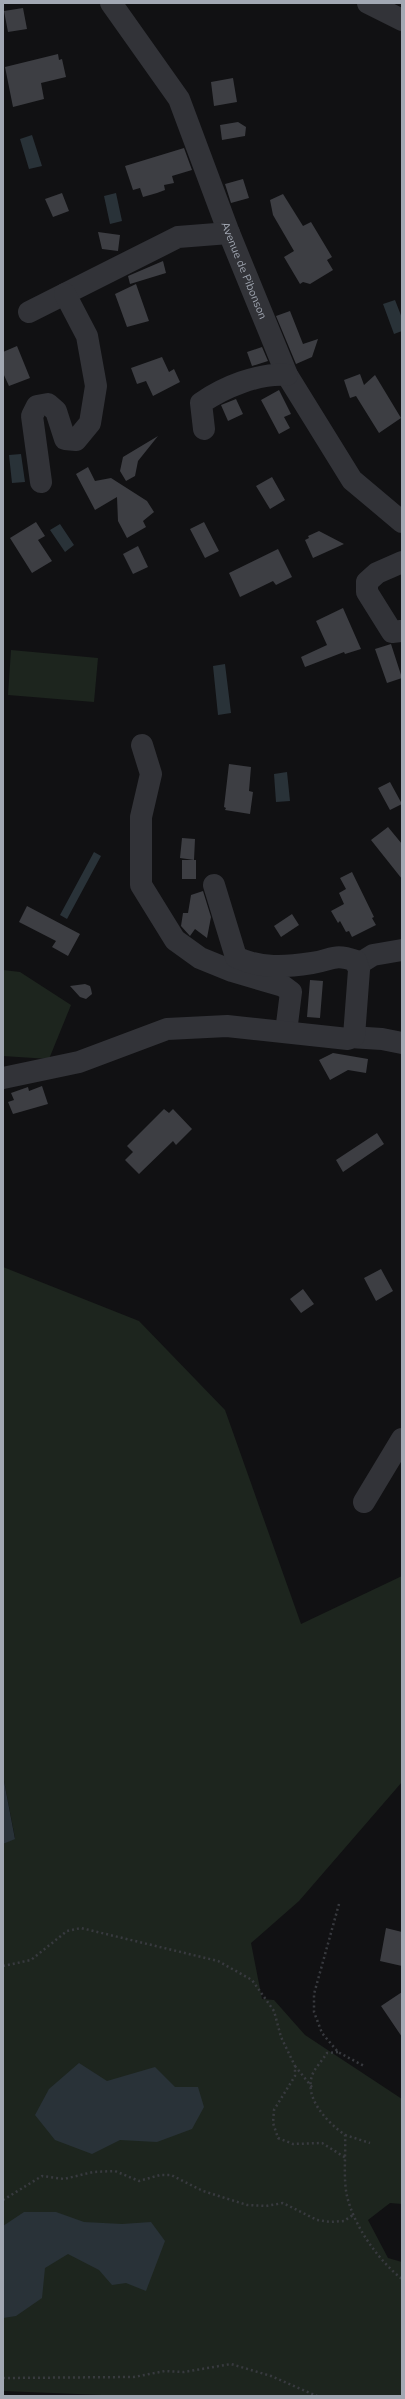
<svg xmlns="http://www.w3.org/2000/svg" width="405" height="2399" font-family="Mulish,sans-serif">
<rect width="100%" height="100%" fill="#111113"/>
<path fill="#1d251e" d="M11 650 98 658 94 702 8 695Z
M3 970 20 972 71 1005 49 1059 3 1056Z
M3 1267 139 1321 225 1410 301 1624 402 1576V1782L299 1901 251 1943 262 1999 274 2000 305 2035 402 2099V2204L390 2203 368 2220 388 2258 402 2262V2396H126L3 2391V1844L15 1838 3 1776Z"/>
<path fill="#293238" d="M32 135 42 166 29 169 20 139Z
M116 193 122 221 110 224 104 196Z
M395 300 402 318V331L394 334 383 304Z
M21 454 25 482 12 483 9 455Z
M60 524 74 545 65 552 50 530Z
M225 664 231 713 218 715 213 666Z
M287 772 290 801 276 802 274 774Z
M94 852 101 856 67 919 60 915Z
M3 1776 15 1839 3 1844Z
M79 2063 107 2081 155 2067 175 2087H198L204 2107 192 2129 157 2142 120 2140 92 2154 55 2140 35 2115 49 2089Z
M24 2212H56L84 2222 122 2224 151 2222 165 2241 146 2291 126 2283 112 2285 99 2270 68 2254 45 2268 42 2298 16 2316 3 2318V2226Z"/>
<path fill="#3d3e43" d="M23 8 27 29 8 32 4 11Z
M58 54 59 60 62 59 66 77 41 83 44 99 13 107 5 67Z
M233 78 237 102 214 106 211 82Z
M238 122 246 127 245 136 222 140 220 125Z
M184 148 192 170 172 176 174 183 164 185 165 190 157 193 143 197 140 188 133 190 125 166Z
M243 179 249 198 231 203 225 184Z
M62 193 69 211 53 217 45 199Z
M283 194 303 226 311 222 332 257 327 260 333 270 310 284 303 282 300 284 284 257 294 251 273 215 270 200Z
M98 232 120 235 118 251 102 249Z
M163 261 166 273 130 284 128 276Z
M136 284 149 321 127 327 115 294Z
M290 311 303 344 318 339 312 357 296 364 276 316Z
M17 346 30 378 9 386 3 373V352Z
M262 347 268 361 252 366 247 352Z
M162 357 169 372 174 369 180 382 153 396 146 381 137 384 131 368Z
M360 374 364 385 375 375 401 418 379 433 356 396 350 398 344 380Z
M279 390 291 414 284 417 290 428 279 434 261 400Z
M236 399 243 414 228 421 221 405Z
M158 436 138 461 135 476 126 481 120 471 123 457Z
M88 467 95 481 111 478 147 501 154 512 143 521 146 527 127 538 118 521 117 497 95 510 76 474Z
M272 477 285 500 270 509 256 486Z
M36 522 45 536 38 540 52 561 32 573 10 538Z
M204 522 219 551 205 558 190 529Z
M319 531 344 544 313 558 305 540 309 538 308 536Z
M138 546 148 567 133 574 123 554Z
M278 549 292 577 276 585 273 581 240 597 229 573Z
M343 608 361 649 345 654 344 652 305 667 301 657 327 645 316 621Z
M391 644 402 678 387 683 375 649Z
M229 764 251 767 249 791 253 792 250 814 225 810 226 808 224 807Z
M390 782 402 804 390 810 378 788Z
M388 827 402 844V879L371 840Z
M182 838 195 839 194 860 180 858Z
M182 860H196V879H182Z
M352 872 374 917 372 918 376 925 352 937 349 931 346 932 340 921 338 923 331 911 344 904 339 893 346 889 340 878Z
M203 891 211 917 207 938 195 929 190 936 181 926 183 913H188L191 895Z
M27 906 80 934 68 956 52 947 56 941 19 922Z
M292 914 299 925 281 937 274 926Z
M310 980 323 981 320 1018 307 1017Z
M85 984 90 986 91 989 92 994 86 999 80 997 70 986Z
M333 1053 368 1059 366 1073 348 1070 330 1080 319 1060Z
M42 1086 48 1104 13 1114 8 1102 14 1100 11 1093 28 1087 29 1091Z
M164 1109 169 1113 173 1109 192 1129 176 1145 173 1141 139 1174 125 1160 133 1152 127 1146Z
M377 1133 384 1144 343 1172 336 1160Z
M381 1269 393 1291 376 1301 364 1278Z
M303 1289 314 1304 301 1313 290 1299Z
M386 1928 402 1932V1966L380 1961Z
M402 1992V2037L381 2006Z"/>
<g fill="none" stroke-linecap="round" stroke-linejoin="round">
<path stroke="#383a3f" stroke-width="2.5" stroke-dasharray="2 3" stroke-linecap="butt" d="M339 1904 314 1994V2012L322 2033 338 2052 364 2066
M3 1966 31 1960 67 1931 81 1928 218 1961 252 1980 274 2011 281 2037 295 2066V2076L274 2110 273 2123 278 2138 293 2144 322 2143 346 2158
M338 2052 327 2053C323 2059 318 2065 314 2071 301 2096 327 2122 345 2135 346 2154 343 2178 347 2196 354 2226 378 2260 402 2279
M295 2066 312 2087
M345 2135 370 2143
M3 2200 42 2176 64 2179 93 2172 115 2171 139 2181 160 2175H171L203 2191 247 2205 266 2206 283 2203 317 2220 330 2222 344 2221 353 2215
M3 2378 134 2377 165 2371 184 2372 231 2364 271 2376 317 2396"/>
<g stroke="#323338" stroke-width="22">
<path id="s1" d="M111 3 179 99 229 233 287 375 352 480 402 522"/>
<path d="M368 3 402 20"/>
<path d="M29 312 178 237 229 233"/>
<path d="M204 429 201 403C224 387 258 373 287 375"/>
<path d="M41 482 32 416 37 406 48 404 56 411 65 439 76 440 90 423 96 386 87 336 65 294"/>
<path d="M401 631 392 632 367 592V582L377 573 402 562"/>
<path d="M142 745 151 774 141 817V885L175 940 200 958 232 971 283 986 291 992 286 1032"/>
<path d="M357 965 373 955 402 950"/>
<path d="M350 1037 382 1039 402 1043"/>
<path d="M3 1078 79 1062 167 1029 227 1026 348 1039 354 1036 359 970 356 961C333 953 333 960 312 963 286 967 260 969 236 957L214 885"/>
<path d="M364 1502 402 1439"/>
</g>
</g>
<g text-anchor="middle" stroke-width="4" stroke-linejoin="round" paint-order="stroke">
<g font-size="11" fill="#a2a8b3" stroke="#0c0c0d">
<text dy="4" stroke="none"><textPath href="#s1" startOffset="301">Avenue de Pibonson</textPath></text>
</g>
</g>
<rect width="405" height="2399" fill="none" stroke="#a2a8b3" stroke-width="8"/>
</svg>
